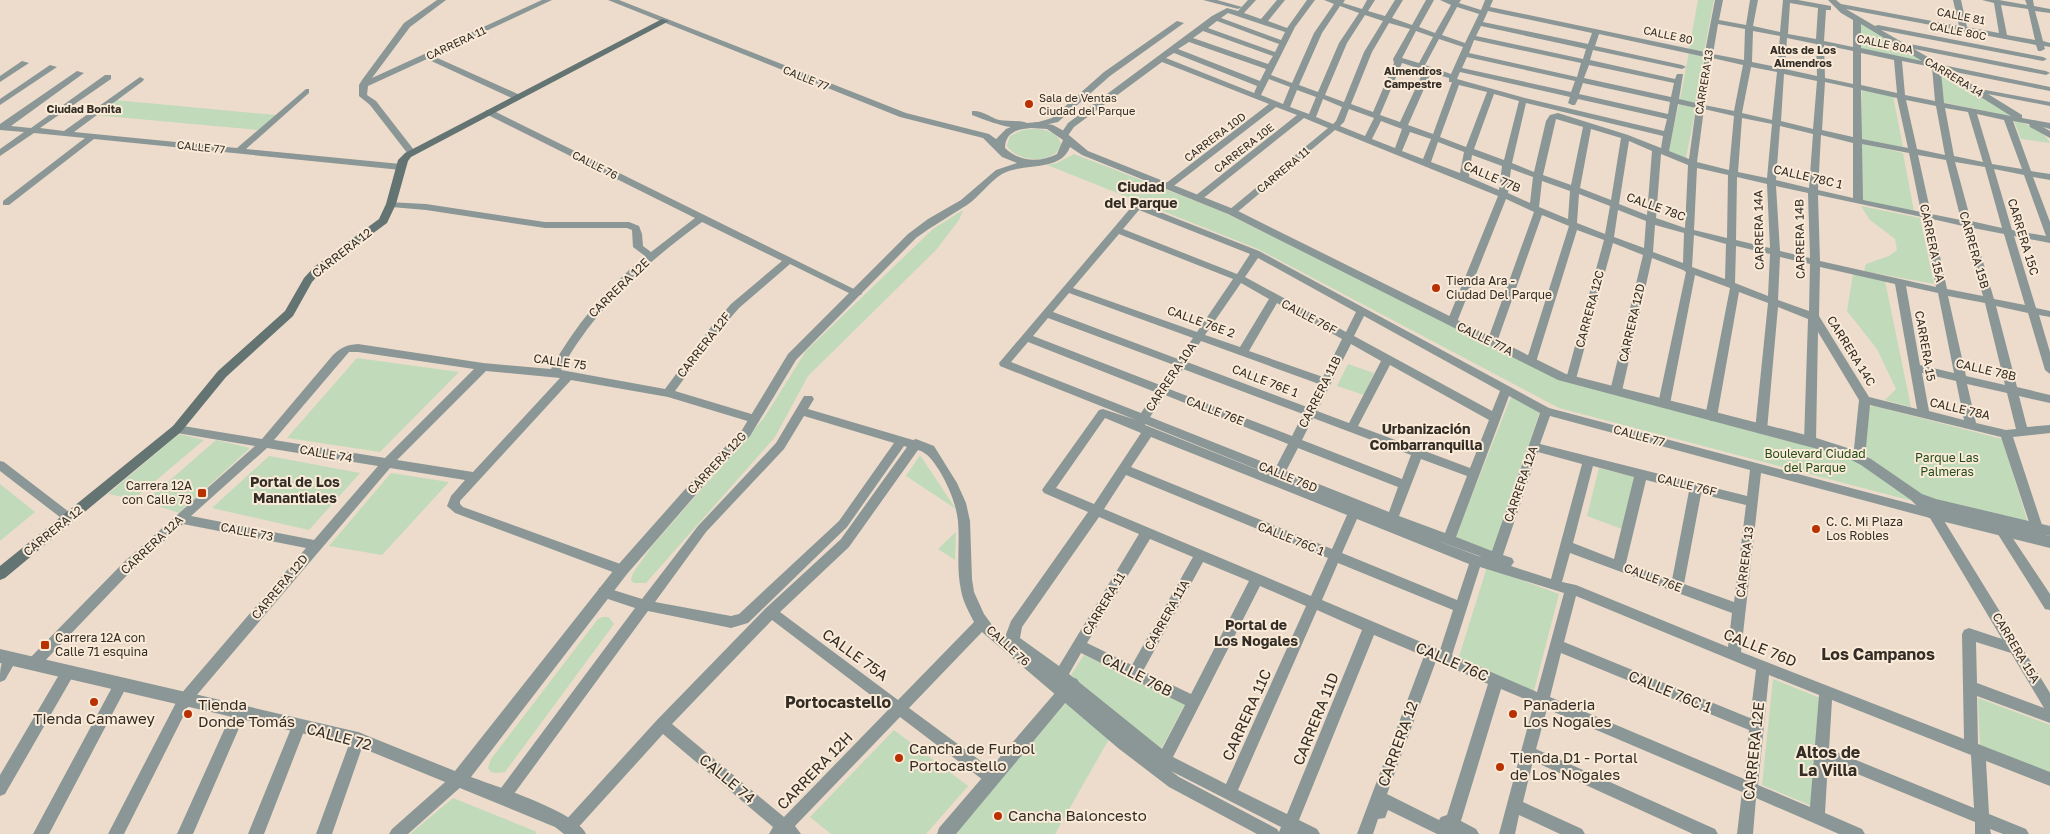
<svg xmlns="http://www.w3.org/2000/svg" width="2050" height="834" font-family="'Golos Text',sans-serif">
<rect width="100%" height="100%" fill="#eddccb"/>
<path fill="#c0daba" d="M1698 0H1714L1704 52 1689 49Z
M1860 23 1927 62 1860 49Z
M1689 52 1704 56 1696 103 1680 100Z
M1940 71 2015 117 1942 102Z
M1862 90 1893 96 1903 147 1861 139Z
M115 100 276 115 258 130 94 115Z
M1679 104 1696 108 1686 158 1668 152Z
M2014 121C2027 123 2044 131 2050 143L2021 139Z
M1032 129C1044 129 1057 131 1061 144 1056 165 1017 163 1007 146L1010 136 1023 130Z
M1860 143 1903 153 1914 211 1863 201Z
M1074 154 1221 211 1559 378 1578 385 1839 452 1861 463 1920 503 1559 408 1258 249 1047 165 1057 163Z
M1861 206 1920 218 1934 284 1864 271 1866 264 1889 256 1897 250 1895 239 1870 220Z
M963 210 959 220 936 250 808 376 775 437 646 583H634L631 580 633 573 652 546 764 418 806 351 933 229Z
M1853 274 1885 281 1911 407 1885 400 1896 389 1877 349 1847 311Z
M357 358 459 372 380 452 287 438Z
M1348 364 1374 373 1364 395 1337 386Z
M1511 397 1540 411 1492 553 1455 538Z
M1874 406 2002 439 2028 523 1925 498 1871 460 1865 453 1866 407Z
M179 434 204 440 134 499 108 494Z
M216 440 250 448 179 513 145 502Z
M920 455 956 509 906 476Z
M269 456 360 473 309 530 212 508Z
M1599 468 1635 477 1622 529 1587 516Z
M391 473 449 482 382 555 329 546Z
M0 484 35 512 0 541Z
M956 532 955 560 938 549Z
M1487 567 1559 594 1534 691 1458 660Z
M603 617H609L614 624 505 772 497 773 491 772 488 768 491 759 598 619Z
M1084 655 1185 704 1160 751 1071 675Z
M1773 679 1820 698 1812 806 1762 785Z
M1978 698 2050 725V773L1980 746Z
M1067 702 1109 739 1055 834H952Z
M894 730 968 786 926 834H831L810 817Z
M453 798 537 832 535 834H410Z"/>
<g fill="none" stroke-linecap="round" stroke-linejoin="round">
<path fill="#8b9796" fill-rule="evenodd" d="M437 0H446L410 27 372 78 542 0H552L433 56 520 95V99H514L427 59 368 86 367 95 376 101 414 150V154H408L370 105 359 96V85L362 80 404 23Z
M1203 0H1217L1242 7 1238 9Z
M1248 0H1256L1244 13 1261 19 1277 0H1285L1268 21 1287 28 1307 0H1315L1295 27 1271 75 1292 83 1314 33 1334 4 1324 0H1345L1343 3 1362 9 1367 0H1375L1368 11 1385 16 1395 0H1403L1392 18 1412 25 1426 0H1434L1419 27 1435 33 1451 5 1440 0H1461L1459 3 1481 10 1485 0H1493L1490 7 1705 52 1715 0H1723L1719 20 1746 25 1750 0H1758L1753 26 1780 32 1783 0H1798L1831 6V10H1826L1824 41 1853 47V20L1841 13 1828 0H1836L1841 4 1959 26 1953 0H1961L1967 27 1999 33 1994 3 1982 0H1999L2027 5 2025 0H2033L2034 6 2050 9V13L2035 11 2043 41 2050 43V47L2044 46 2045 49 2041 51H2038L2036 45 1846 9 1875 26 1878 25 2043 57 2047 59 2043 61 1881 30 1907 45 1910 44 2046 71 2050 73 2046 75 1914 49 1933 60V63L2050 87V91L1950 71 1980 89 2050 102V106L1988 94 2022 115V118L2050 123V129L2043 127 2050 131V138L2030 127 2029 124 2013 121 2031 171 2050 174V180L2033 177 2050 222V243L2014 236 2036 308 2050 311V317L2039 315 2050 352V374L2045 370 2028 313 1996 306 2017 387 2050 395V403L2019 396 2027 427 2050 425V433L2013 437 2043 528 2041 531 2037 533 2033 531 2031 528 2001 437 1870 405 1865 458 1863 461H1855L1853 458 1859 400 1818 332 1816 441 1814 444H1806L1804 441 1808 319 1778 307 1767 430 1761 434 1755 430 1768 303 1739 292 1717 417 1711 421 1705 417 1730 288 1695 275 1670 404 1664 408 1658 404 1686 272 1683 270 1652 258 1622 391 1616 395 1610 391 1643 255 1613 243 1576 379 1571 383 1566 379 1604 240 1577 230 1536 362 1531 366 1526 362 1569 226 1542 215 1497 342 1492 346 1487 342 1534 212 1506 199 1457 322 1452 325 1447 322 1498 196 1335 130 1235 214H1229V210L1328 128 1304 118 1201 200H1195V196L1297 115 1276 107 1171 188H1165V184L1269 104 1162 62 1074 127 1067 137H1061L1060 135 1068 123 1212 16 1227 8 1238 11ZM1790 3 1818 8 1816 39 1788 34ZM2001 5 2028 9 2035 40 2007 35ZM1340 6 1359 13 1339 43 1318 92 1299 85 1322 33ZM1457 7 1479 14 1465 43 1442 35ZM1488 11 1592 33 1588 44 1483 22ZM1228 13 1285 32 1281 40 1221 18ZM1365 15 1383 21 1364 52 1344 102 1325 95 1347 43ZM1217 21 1279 44 1275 52 1208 28ZM1389 23 1410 29 1393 59 1394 63 1373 112 1351 104 1372 52ZM1718 24 1745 29 1744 60 1713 54ZM1861 24 1922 61 1861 48ZM1481 26 1586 49 1583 59 1476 36ZM1203 31 1273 56 1268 64 1193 38ZM1416 31 1433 37 1419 63 1402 58ZM1753 31 1780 36 1777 67 1752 62ZM1599 34 1705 57 1696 103 1679 99 1683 74H1677L1675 79 1590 60 1593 50 1682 69 1686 67 1682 65 1595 46ZM1787 38 1816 44 1817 76 1785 69ZM1439 39 1463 47 1451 74 1425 65ZM1474 40 1581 63 1577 77 1469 53ZM1189 42 1266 69 1260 81 1178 49ZM1824 45 1853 51V84L1825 78ZM1174 53 1257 86 1254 93 1166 58ZM1861 53 1894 60 1897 93 1861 85ZM1467 57 1575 81 1571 92 1462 68ZM1712 58 1743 65 1734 111 1704 105ZM1902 61 1932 67 1935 101 1905 95ZM1402 63 1424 70 1400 122 1380 115ZM1589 65 1674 83 1671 97 1584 78ZM1751 67 1777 72 1772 120 1742 113ZM1460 72 1570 97 1568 103 1572 105H1575L1578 99 1667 119 1664 131 1525 98 1457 79ZM1941 72 2011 116 1944 103ZM1431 73 1449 78V82H1452L1433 134 1408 125ZM1784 74 1817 81 1813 129 1781 121ZM1269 79 1290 87 1283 104 1261 95ZM1825 82 1853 88V137L1822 130ZM1583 83 1670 102 1668 114 1579 94ZM1459 85 1487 92 1466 147 1440 137ZM1297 90 1316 97 1309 114 1290 107ZM1861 90 1897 98 1908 148 1862 139ZM1494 94 1519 101 1504 160 1474 149ZM1323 99 1342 107 1336 121 1333 124 1316 117ZM1906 100 1936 106 1945 155 1917 149ZM1526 103 1663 136 1661 148 1628 135 1558 113 1550 115 1546 121 1534 172 1512 163ZM1678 104 1696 108 1689 159 1669 151ZM1945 108 1968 112 1983 162 1954 156ZM1349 109 1374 118 1365 136 1340 126 1344 122ZM1704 109 1734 116 1729 170 1697 162ZM1977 114 2004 120 2022 169 1992 164ZM1742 118 1772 124 1767 178 1738 172ZM1556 119 1583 127 1571 185 1543 175ZM1381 121 1402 129 1395 148 1372 139ZM1780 126 1813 134 1809 188 1776 180ZM1591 129 1621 138 1611 200 1580 188ZM1410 132 1431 139 1423 159 1402 151ZM1821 135 1853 143V198L1818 190ZM1629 141 1652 151 1647 215 1619 204ZM1438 142 1464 152 1460 173 1431 162ZM1862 144 1909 153 1921 212 1863 200ZM1661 154 1688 165 1685 228 1656 218ZM1472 155 1502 166 1499 190 1469 177ZM1918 155 1946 160 1961 220 1931 214ZM1955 162 1985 167 2002 228 1971 221ZM1697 168 1728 175 1727 238 1694 230ZM1511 169 1533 177 1530 203 1508 193ZM1994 169 2024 175 2046 236 2012 230ZM1737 177 1767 184 1770 248 1736 240ZM1542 181 1570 191 1568 219 1539 207ZM1776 186 1808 193 1810 258 1780 251ZM1579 194 1610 206 1605 234 1577 223ZM1818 195 1922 217 1936 287 1820 261ZM1618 210 1646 221 1644 248 1614 237ZM1932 219 1963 226 1983 296 1947 289ZM1655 225 1684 233 1683 263 1653 252ZM1973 228 2004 234 2025 305 1994 299ZM1694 235 1726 244 1725 279 1692 267ZM1736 246 1770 254 1768 296 1735 283ZM1780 257 1810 264 1809 311 1778 300ZM1820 267 1895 284 1917 409 1869 397 1819 316ZM1906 286 1938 293 1954 373 1920 365ZM1948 296 1985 303 2005 385 1966 376ZM1922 373 1956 381 1964 420 1929 411ZM1967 384 2007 393 2016 429 2006 430 1976 423Z
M1177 21 1184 23 1110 76 1058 122 1035 127V123L1052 118 1104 72Z
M22 61 29 63 0 82V76Z
M50 65 57 67 0 105V99Z
M77 71 84 73 11 126 31 128 105 75H111V79L40 128 64 131 140 77 144 79 143 81 74 132 237 148 306 89H309V93L246 149 401 164 405 167 401 170 94 139 9 205H3V201L85 138 34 133 0 156V149L24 132 0 130V124Z
M486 110H492L862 293 861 295H853L790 264 739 308 719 331 675 391 758 416 760 419 758 422 754 423 668 397 571 380 460 501V504L463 507 626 566 628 570 626 574 622 575 618 574 455 513 447 506 451 496 465 480 390 468 190 703 124 834H108L180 695 306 548 183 524 133 569 38 668 33 670 28 668 26 664 28 660 125 561 255 446 177 433 173 432 171 429 173 426 177 425 262 439 333 355C342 347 346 345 358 344L483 363 551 369C575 325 606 289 645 256L633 247 632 230 627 228H545L426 210 391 207 388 206V202L426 204 545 222H629L639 226 642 234 643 246 651 252 695 218 486 114ZM702 222 782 261 731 304 711 327 665 389 561 370C595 308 645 264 702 222ZM349 352H358L474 369 385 458 274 440ZM486 371 560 378 473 472 397 460ZM267 448 378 466 314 540 191 516Z
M972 111C982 110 990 117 999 120 1009 122 1023 119 1031 125 1019 134 985 120 972 115Z
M1137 203 1259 251 1549 408 1938 511 2050 693V723L1977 696 1978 744 2050 772V786L1986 761 1989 814 2026 829 2029 834H2003L1990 829 1991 834H1975V822L1828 762 1825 813 1862 829 1865 834H1839L1756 798 1753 834H1737L1742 792 1547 709 1536 749 1715 829 1718 834H1693L1533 761 1523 802 1582 829 1585 834H1560L1519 815 1515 834H1499L1534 703 1501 689 1461 821 1476 829 1479 834H1437L1388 810 1385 818 1378 819 1373 834H1357L1424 656 1374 635 1299 820 1317 829 1320 834H1257L1169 787 1118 748 982 632 909 708 997 773 999 778 997 783 992 785 987 783 900 717 795 826 801 834H769L773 827 663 734 575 831 570 833 565 831 562 826 565 821 657 720 766 608 841 539 907 447 904 446 847 527 748 623 731 628 648 611 508 802 503 804 498 802 496 797 498 792 635 608 599 596 598 592 599 588 604 587 642 599 698 526 776 443 804 396H812L814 399 808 409 913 440 916 439 934 446 957 483 966 503 970 521 972 579 974 592 984 614 995 629 1005 637 1011 621 1088 512 1044 493 1042 490 1044 487 1099 410 1103 409 1136 420 1000 366 999 363 1134 204ZM1139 210 1250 254 1237 274 1123 229ZM1119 234 1233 279 1197 332 1073 288ZM1258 258 1356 312 1346 332 1245 277ZM1241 283 1269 299 1240 347 1205 335ZM1069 293 1193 338 1178 359 1053 312ZM1277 303 1342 339 1323 377 1249 351ZM1364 316 1500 391 1492 411 1354 336ZM1048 318 1174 365 1160 385 1033 336ZM1201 341 1319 384 1307 407 1187 362ZM1028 342 1155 392 1141 413 1011 362ZM1351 344 1381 361 1349 423 1317 411ZM1390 365 1489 420 1470 468 1358 426ZM1183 369 1303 414 1292 436 1169 389ZM1165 395 1288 444 1276 467 1150 417ZM1509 396 1540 413 1492 551 1456 537ZM804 416 894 443 839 521 739 614 731 616 655 602 706 532 784 449ZM1550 416 1750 470 1747 496 1540 444ZM1105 418 1141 433 1094 504 1056 488ZM1313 418 1411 455 1402 479 1302 440ZM1145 424 1316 493 1145 425ZM1151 437 1347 515 1332 549 1131 467ZM1298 448 1398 487 1389 512 1286 471ZM918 450C928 453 933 461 939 470 948 485 956 503 958 521 960 544 956 567 961 590 963 602 969 612 974 622L898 700 780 612 849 547ZM1538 452 1582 464 1551 579 1511 566 1514 562 1512 558 1503 555ZM1421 459 1467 476 1445 533 1399 516ZM1593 466 1634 477 1614 559 1573 543ZM1761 473 1930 518 2002 639 1969 628 1964 630 1962 634 1964 739 1741 652ZM1126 475 1328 558 1311 596 1104 509ZM1646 480 1689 491 1672 580 1626 563ZM1701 494 1746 505 1734 602 1684 584ZM1099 517 1139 534 1059 666 1020 638 1022 627ZM1357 519 1469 564 1457 600 1342 553ZM1150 539 1193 557 1132 665 1087 643ZM1433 539 1482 557 1478 556ZM1570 553 1732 613 1728 647 1576 585 1562 582ZM1203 562 1249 581 1191 694 1143 671ZM1338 563 1453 610 1440 650 1322 600ZM1480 567 1564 593 1537 692 1452 655ZM1260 586 1306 606 1226 784 1173 757ZM1576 596 1756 670 1750 718 1564 642ZM1317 610 1362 630 1287 814 1238 790ZM772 620 889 709 784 817 672 724ZM1976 642 2011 653 2044 708 1977 683ZM1081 653 1185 705 1162 749 1069 674ZM1561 653 1749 730 1744 779 1550 697ZM1436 661 1488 684 1447 815 1441 817 1439 820 1387 794ZM1769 675 1819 695 1810 807 1758 785ZM1832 700 1971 755 1974 808 1829 749ZM1171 771 1281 827 1279 832 1277 829 1179 777Z
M0 461 4 462 73 515 75 518 73 521H65L0 471Z
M1998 520 2002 522 2050 594V610L2045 609 1994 528 1992 525 1994 522Z
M10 653 15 655 17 659 5 680 0 682C0 671 0 658 10 653Z
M68 666 73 668 75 672 73 676 5 794 0 796V775L63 668Z
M121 678 126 680 128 684 49 834H33L116 680Z
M239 706 244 708 246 712 193 834H177L234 708Z
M299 720 304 721 306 726 264 834H248L292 726 294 721Z
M358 732 363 734 365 739 332 834H316L351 739 353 734Z
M458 773 463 775 465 780 463 785 408 834H389L392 829 453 775Z"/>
<path fill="#8b9796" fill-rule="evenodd" d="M608 0H619L906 113 989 134 996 139 1006 129 1018 124 1037 122 1053 125 1064 131 1088 151 1236 210 1566 374 1810 436 1854 450 1871 459 1922 494 1936 499 2050 526V536L2033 532 2050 536V548L1929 518 1911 500 1861 465 1844 456 1558 380 1228 214 1082 155 1070 147C1060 173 1023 162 1002 174 989 182 980 196 967 205 950 216 932 226 916 238L796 360 750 436 713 475 627 574 471 777C495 786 577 812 586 834H564L555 827 357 746 0 663V649L358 732 455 771 617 566 703 469 742 430 788 354 908 234 928 219 961 200 996 170 1017 163 1002 157 983 138 900 117ZM1031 128 1047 129 1063 140 1057 154C1040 163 1019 162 1005 148 1005 133 1017 129 1031 128Z
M1072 677 1077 679 1080 684 1077 689 956 834H937L939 828 1067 679Z"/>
<path fill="#637473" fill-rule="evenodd" d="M662 19 669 21 411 157 408 161 396 204 387 223 322 271 312 282 293 316 226 377 181 432 5 578 0 580V566L173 426 218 371 285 311 304 278 314 267 379 219 386 204 398 160 405 153Z"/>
</g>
<g fill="#ba3101" stroke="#faead8" stroke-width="2">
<circle cx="1029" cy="104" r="5"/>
<circle cx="1436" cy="288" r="5"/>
<rect x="197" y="488" width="10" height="10" rx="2.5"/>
<circle cx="1816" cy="529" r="5"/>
<rect x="40" y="640" width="10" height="10" rx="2.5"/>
<circle cx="94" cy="702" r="5"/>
<circle cx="188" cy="714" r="5"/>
<circle cx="1513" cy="714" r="5"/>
<circle cx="899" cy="758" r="5"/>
<circle cx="1500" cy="767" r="5"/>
<circle cx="998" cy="816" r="5"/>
</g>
<g text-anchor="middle" stroke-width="4" stroke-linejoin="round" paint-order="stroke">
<g font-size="11" fill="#332d26" stroke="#faead8">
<text transform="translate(1961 16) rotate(11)" y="4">CALLE 81</text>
<text transform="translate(1958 31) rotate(11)" y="4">CALLE 80C</text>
<text transform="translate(1668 35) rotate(12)" y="4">CALLE 80</text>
<text transform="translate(456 43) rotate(-25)" y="4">CARRERA 11</text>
<text transform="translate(1885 44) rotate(12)" y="4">CALLE 80A</text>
<text transform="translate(1954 77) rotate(31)" y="4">CARRERA 14</text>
<text transform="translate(806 78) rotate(22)" y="4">CALLE 77</text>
<text transform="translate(1704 82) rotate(-81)" y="4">CARRERA 13</text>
<text transform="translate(1215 137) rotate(-37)" y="4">CARRERA 10D</text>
<text transform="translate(201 147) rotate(6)" y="4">CALLE 77</text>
<text transform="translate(1244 148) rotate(-38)" y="4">CARRERA 10E</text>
<text transform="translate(595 165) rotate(27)" y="4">CALLE 76</text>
<text transform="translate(1283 170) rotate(-40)" y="4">CARRERA 11</text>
</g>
<g font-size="11" font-weight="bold" fill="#332d26" stroke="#faead8">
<text x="1803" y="54">Altos de Los<tspan x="1803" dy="13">Almendros</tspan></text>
<text x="1413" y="75">Almendros<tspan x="1413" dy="13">Campestre</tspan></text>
<text x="84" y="113">Ciudad Bonita</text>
</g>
<g font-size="11" fill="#332d26" stroke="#faead8" text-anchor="start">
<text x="1039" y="102">Sala de Ventas<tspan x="1039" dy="13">Ciudad del Parque</tspan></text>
</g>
<g font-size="12" fill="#332d26" stroke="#faead8">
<text transform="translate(1492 177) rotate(23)" y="4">CALLE 77B</text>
<text transform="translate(1808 177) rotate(13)" y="4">CALLE 78C 1</text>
<text transform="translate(1656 207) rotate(20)" y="4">CALLE 78C</text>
<text transform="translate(1759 230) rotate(-91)" y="4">CARRERA 14A</text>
<text transform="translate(2023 237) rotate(73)" y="4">CARRERA 15C</text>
<text transform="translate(1800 239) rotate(-91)" y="4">CARRERA 14B</text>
<text transform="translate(1932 243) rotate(78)" y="4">CARRERA 15A</text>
<text transform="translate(1974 250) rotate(74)" y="4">CARRERA 15B</text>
<text transform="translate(342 253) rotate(-38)" y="4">CARRERA 12</text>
<text transform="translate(619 288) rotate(-44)" y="4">CARRERA 12E</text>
<text transform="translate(1590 309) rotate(-75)" y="4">CARRERA 12C</text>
<text transform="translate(1309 317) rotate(28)" y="4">CALLE 76F</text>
<text transform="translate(1201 322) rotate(20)" y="4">CALLE 76E 2</text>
<text transform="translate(1632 323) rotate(-77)" y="4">CARRERA 12D</text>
<text transform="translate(1485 339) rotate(26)" y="4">CALLE 77A</text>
<text transform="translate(704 345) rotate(-52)" y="4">CARRERA 12F</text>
<text transform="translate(1925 346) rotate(80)" y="4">CARRERA 15</text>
<text transform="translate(1851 351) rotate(58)" y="4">CARRERA 14C</text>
<text transform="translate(560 362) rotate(8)" y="4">CALLE 75</text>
<text transform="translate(1986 370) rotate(13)" y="4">CALLE 78B</text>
<text transform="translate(1171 377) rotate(-56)" y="4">CARRERA 10A</text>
<text transform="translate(1265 381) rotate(21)" y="4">CALLE 76E 1</text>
<text transform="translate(1320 392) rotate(-63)" y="4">CARRERA 11B</text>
<text transform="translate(1960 409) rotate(13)" y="4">CALLE 78A</text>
<text transform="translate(1215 411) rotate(21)" y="4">CALLE 76E</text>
<text transform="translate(1639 436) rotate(15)" y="4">CALLE 77</text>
<text transform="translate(326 454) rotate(10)" y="4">CALLE 74</text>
<text transform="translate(717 463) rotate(-47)" y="4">CARRERA 12G</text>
<text transform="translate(1288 477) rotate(22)" y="4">CALLE 76D</text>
<text transform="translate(1521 484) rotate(-71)" y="4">CARRERA 12A</text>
<text transform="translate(1687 485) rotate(14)" y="4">CALLE 76F</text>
<text transform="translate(53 531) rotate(-39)" y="4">CARRERA 12</text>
<text transform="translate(247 532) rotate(11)" y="4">CALLE 73</text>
<text transform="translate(1291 539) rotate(22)" y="4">CALLE 76C 1</text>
<text transform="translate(152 545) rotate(-43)" y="4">CARRERA 12A</text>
<text transform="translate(1745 562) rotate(-83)" y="4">CARRERA 13</text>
<text transform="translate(1653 578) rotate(20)" y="4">CALLE 76E</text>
<text transform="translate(280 587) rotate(-50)" y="4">CARRERA 12D</text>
<text transform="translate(1104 604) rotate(-59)" y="4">CARRERA 11</text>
<text transform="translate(1167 615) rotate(-61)" y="4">CARRERA 11A</text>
<text transform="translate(1008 646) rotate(42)" y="4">CALLE 76</text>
<text transform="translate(2016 648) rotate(59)" y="4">CARRERA 15A</text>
</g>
<g font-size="12" fill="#332d26" stroke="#faead8" text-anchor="start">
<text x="1446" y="285">Tienda Ara -<tspan x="1446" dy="14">Ciudad Del Parque</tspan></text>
<text x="192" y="490" text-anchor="end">Carrera 12A<tspan x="192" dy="14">con Calle 73</tspan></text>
<text x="1826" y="526">C. C. Mi Plaza<tspan x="1826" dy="14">Los Robles</tspan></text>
<text x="55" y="642">Carrera 12A con<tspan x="55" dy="14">Calle 71 esquina</tspan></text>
</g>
<g font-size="12" fill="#214d18" stroke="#faead8">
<text x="1815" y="458">Boulevard Ciudad<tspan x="1815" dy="14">del Parque</tspan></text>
<text x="1947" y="462">Parque Las<tspan x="1947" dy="14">Palmeras</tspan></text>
</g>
<g font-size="14" font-weight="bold" fill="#332d26" stroke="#faead8">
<text x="1141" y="192">Ciudad<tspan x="1141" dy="16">del Parque</tspan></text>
<text x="1426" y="434">Urbanización<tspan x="1426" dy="16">Combarranquilla</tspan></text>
<text x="295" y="487">Portal de Los<tspan x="295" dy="16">Manantiales</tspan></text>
<text x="1256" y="630">Portal de<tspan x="1256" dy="16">Los Nogales</tspan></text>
</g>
<g font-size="15" fill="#332d26" stroke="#faead8">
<text transform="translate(1760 648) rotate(22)" y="5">CALLE 76D</text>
<text transform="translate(855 655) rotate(36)" y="5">CALLE 75A</text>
<text transform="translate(1452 662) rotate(23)" y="5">CALLE 76C</text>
<text transform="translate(1137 675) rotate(27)" y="5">CALLE 76B</text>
<text transform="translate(1670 692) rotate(22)" y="5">CALLE 76C 1</text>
<text transform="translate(1247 715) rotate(-66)" y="5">CARRERA 11C</text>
<text transform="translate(1316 719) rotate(-68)" y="5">CARRERA 11D</text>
<text transform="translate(339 737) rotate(15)" y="5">CALLE 72</text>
<text transform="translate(1398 744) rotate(-70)" y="5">CARRERA 12</text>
<text transform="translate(1754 751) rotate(-84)" y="5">CARRERA 12E</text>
<text transform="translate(815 771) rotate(-46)" y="5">CARRERA 12H</text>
<text transform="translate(727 779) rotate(40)" y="5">CALLE 74</text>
</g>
<g font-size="15" fill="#332d26" stroke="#faead8" text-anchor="start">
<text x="198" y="710">Tienda<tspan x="198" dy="17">Donde Tomás</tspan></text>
<text x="1523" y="710">Panaderia<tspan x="1523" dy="17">Los Nogales</tspan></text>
<text x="94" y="724" text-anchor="middle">Tienda Camawey</text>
<text x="909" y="754">Cancha de Furbol<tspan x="909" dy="17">Portocastello</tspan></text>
<text x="1510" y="763">Tienda D1 - Portal<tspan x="1510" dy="17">de Los Nogales</tspan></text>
<text x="1008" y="821">Cancha Baloncesto</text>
</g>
<g font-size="16" font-weight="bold" fill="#332d26" stroke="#faead8">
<text x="1878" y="660">Los Campanos</text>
<text x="838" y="708">Portocastello</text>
<text x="1828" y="758">Altos de<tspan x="1828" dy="18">La Villa</tspan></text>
</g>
</g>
</svg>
